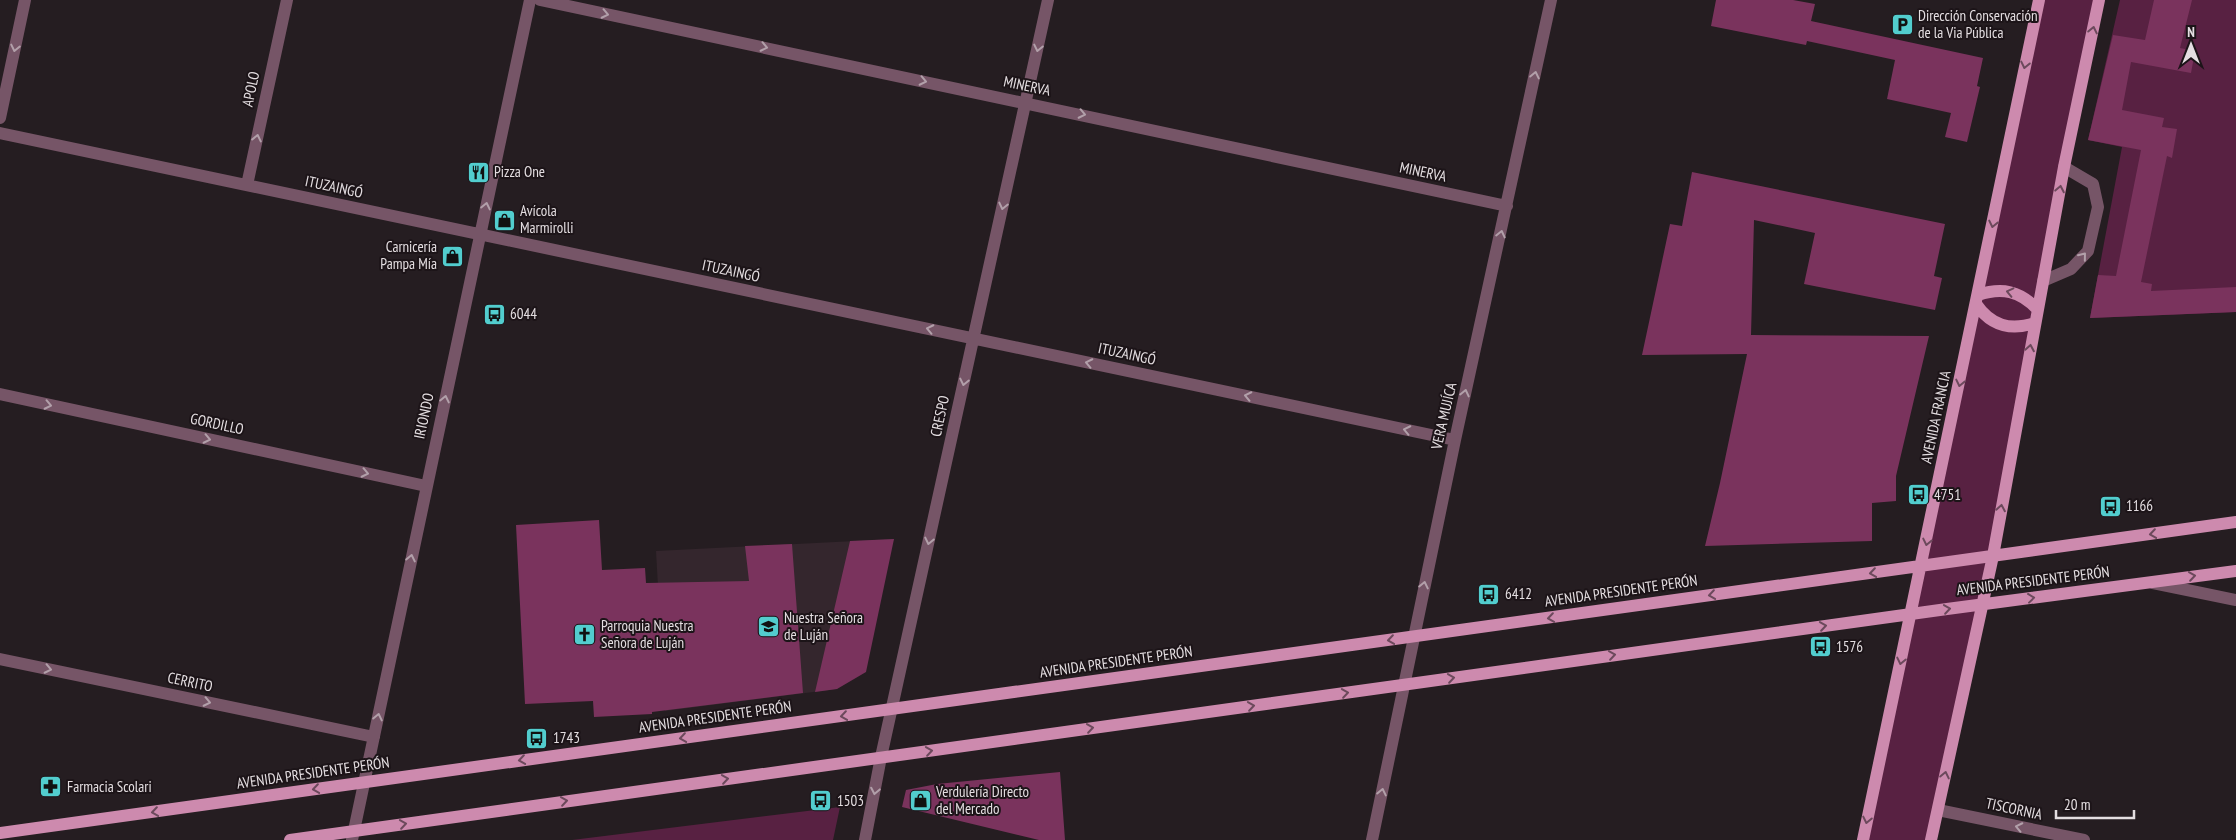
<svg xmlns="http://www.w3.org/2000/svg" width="2236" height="840" font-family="'PT Sans Narrow',sans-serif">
<rect width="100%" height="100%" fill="#251d21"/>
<path fill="#34262d" d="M894 539 837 689 665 711 656 551Z"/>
<path fill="#582142" d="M2039 0H2099L1931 840H1863Z
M2120 0H2236V312L2090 318 2122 147 2088 140Z
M840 807 833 840H572Z"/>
<path fill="#7a335d" d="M1716 0H1793L1815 4 1811 21 1983 58 1977 86 1980 87 1967 142 1945 137 1951 113 1887 99 1895 60 1807 41 1806 45 1711 26Z
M2154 0H2192L2180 48 2195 51 2191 73 2131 62 2122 110 2164 118 2162 127 2177 129 2172 158 2167 156 2141 282 2152 284 2151 291 2236 287V312L2090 318 2098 275 2116 276 2141 150 2088 140 2113 35 2145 40Z
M1692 172 1945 224 1934 276 1942 278 1935 310 1804 284 1815 233 1754 220 1751 335 1929 336 1896 476V501L1872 503V541L1705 546 1720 483 1747 354 1642 355 1670 224 1682 226Z
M599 520 602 570 645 568 646 583 749 581 745 546 792 544 803 693 652 712V714L594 717 593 701 525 704 516 525Z
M894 539 866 672 837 689 815 692 850 541Z
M1060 772 1065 840H1039L902 807 906 790 937 784Z"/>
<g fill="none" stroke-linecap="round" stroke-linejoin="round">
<path stroke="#765567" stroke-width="12" d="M540 0 1507 206
M0 118 25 0
M0 133 1455 440
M247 185 287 0
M2043 281 2071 269 2088 251 2098 207 2093 184 2064 167
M0 394 426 486
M2153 583 2236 600
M0 659 374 737
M1938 810 2084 840
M352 840 530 0
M865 840 881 757 1048 0
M1372 840 1455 440 1551 0"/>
<path stroke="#cd8aae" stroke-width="12" d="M1978 295C2002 287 2020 291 2037 309
M1976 304C1991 326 2010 331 2035 323
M0 833 2236 522
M290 840 1947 609 2236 571
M1863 840 2039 0
M1931 840 1993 556 2064 167 2099 0"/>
</g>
<defs><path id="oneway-chevron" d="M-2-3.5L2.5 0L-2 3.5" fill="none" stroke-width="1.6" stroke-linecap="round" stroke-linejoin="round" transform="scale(1.25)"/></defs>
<g stroke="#b2a0aa">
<use href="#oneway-chevron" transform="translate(605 14) rotate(12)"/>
<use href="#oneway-chevron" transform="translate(764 47) rotate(12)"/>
<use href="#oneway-chevron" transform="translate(15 48) rotate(102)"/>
<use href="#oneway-chevron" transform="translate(1038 48) rotate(102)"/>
<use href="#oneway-chevron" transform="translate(1535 75) rotate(-78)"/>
<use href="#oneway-chevron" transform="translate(923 81) rotate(12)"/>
<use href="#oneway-chevron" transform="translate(1082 114) rotate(12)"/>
<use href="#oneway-chevron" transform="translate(257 138) rotate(-78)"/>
<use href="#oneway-chevron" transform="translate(486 206) rotate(-78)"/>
<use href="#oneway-chevron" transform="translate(1003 206) rotate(103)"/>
<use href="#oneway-chevron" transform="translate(1501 234) rotate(-77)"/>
<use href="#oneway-chevron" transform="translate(2083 256) rotate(-51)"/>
<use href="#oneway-chevron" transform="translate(930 329) rotate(-168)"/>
<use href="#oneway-chevron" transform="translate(1089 363) rotate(-168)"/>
<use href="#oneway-chevron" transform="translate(964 382) rotate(102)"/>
<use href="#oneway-chevron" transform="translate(1465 393) rotate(-77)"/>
<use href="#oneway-chevron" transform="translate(1248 396) rotate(-168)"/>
<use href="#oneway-chevron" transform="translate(445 399) rotate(-78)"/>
<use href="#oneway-chevron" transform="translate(48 405) rotate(12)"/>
<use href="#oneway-chevron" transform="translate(1407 430) rotate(-168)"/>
<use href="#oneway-chevron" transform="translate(207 439) rotate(12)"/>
<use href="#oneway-chevron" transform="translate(365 473) rotate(12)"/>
<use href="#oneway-chevron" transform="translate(929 541) rotate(102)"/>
<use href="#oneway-chevron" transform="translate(411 558) rotate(-78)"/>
<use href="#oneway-chevron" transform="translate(1424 585) rotate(-78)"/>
<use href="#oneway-chevron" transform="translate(48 669) rotate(12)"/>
<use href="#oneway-chevron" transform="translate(207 702) rotate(12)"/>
<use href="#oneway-chevron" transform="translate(378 717) rotate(-78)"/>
<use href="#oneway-chevron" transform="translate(875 791) rotate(101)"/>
<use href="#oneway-chevron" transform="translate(1382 792) rotate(-78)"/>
<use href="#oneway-chevron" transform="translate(2019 827) rotate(-168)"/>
</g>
<g stroke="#6c495c">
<use href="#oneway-chevron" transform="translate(2093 30) rotate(-78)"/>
<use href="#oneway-chevron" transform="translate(2025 65) rotate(102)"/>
<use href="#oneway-chevron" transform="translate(2060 189) rotate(-79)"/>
<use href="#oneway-chevron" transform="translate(1993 224) rotate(102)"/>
<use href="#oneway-chevron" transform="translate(2010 292) rotate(-167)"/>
<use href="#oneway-chevron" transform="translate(2030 348) rotate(-80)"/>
<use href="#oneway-chevron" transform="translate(1960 383) rotate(102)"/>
<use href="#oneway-chevron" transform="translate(2001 508) rotate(-80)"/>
<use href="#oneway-chevron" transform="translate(2153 534) rotate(172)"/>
<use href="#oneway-chevron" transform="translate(1927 542) rotate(102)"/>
<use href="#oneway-chevron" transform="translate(1873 573) rotate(172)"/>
<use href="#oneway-chevron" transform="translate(2192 576) rotate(-8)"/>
<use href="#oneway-chevron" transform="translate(1712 595) rotate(172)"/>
<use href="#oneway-chevron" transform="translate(2031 598) rotate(-7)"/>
<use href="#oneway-chevron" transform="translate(1947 609) rotate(-8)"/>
<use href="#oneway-chevron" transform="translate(1551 618) rotate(172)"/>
<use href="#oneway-chevron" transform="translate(1823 626) rotate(-8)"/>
<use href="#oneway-chevron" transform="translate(1391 640) rotate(172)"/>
<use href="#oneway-chevron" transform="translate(1612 655) rotate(-8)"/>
<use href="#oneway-chevron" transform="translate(1901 661) rotate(102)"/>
<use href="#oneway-chevron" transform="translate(1451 678) rotate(-8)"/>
<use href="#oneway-chevron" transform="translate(1345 693) rotate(-8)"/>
<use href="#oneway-chevron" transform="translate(1251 706) rotate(-8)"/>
<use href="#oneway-chevron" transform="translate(844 716) rotate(172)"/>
<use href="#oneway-chevron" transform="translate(1090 728) rotate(-8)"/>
<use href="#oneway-chevron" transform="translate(683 738) rotate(172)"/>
<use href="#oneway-chevron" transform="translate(929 751) rotate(-8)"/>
<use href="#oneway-chevron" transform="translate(522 760) rotate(172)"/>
<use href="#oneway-chevron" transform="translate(1945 775) rotate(-78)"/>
<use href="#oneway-chevron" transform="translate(725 779) rotate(-8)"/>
<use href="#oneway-chevron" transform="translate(316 789) rotate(172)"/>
<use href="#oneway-chevron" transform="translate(564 801) rotate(-8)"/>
<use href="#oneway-chevron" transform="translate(155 812) rotate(172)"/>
<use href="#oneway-chevron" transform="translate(1867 820) rotate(102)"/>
<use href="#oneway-chevron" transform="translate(403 824) rotate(-8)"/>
</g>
<defs>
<symbol id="parking-square" viewBox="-11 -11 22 22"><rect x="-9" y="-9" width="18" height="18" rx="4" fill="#52cdce" stroke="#1c1418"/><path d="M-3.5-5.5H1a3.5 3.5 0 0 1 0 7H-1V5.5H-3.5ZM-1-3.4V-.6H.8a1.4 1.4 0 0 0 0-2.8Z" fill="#111"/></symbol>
<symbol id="restaurant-square" viewBox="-11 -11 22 22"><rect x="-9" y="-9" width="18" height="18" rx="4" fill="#52cdce" stroke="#1c1418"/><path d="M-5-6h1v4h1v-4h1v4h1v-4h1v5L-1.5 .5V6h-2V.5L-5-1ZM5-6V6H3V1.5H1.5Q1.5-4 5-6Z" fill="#111"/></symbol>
<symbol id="shop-square" viewBox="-11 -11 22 22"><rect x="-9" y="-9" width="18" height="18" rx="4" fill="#52cdce" stroke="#1c1418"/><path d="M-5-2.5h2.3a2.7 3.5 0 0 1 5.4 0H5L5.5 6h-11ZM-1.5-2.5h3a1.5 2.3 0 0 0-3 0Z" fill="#111"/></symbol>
<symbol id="bus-square" viewBox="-11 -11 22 22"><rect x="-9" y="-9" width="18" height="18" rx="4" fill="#52cdce" stroke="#1c1418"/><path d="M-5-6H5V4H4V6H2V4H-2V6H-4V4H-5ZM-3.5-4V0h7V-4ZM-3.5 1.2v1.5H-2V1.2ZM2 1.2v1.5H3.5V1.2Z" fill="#111"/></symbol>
<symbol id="school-square" viewBox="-11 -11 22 22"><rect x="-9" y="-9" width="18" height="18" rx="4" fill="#52cdce" stroke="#1c1418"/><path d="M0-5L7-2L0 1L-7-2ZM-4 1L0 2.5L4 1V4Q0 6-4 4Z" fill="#111"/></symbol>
<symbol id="church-square" viewBox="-11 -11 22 22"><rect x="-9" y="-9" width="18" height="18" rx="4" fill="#52cdce" stroke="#1c1418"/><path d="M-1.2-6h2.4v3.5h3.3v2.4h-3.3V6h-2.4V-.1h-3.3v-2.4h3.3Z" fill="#111"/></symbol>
<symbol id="pharmacy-square" viewBox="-11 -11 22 22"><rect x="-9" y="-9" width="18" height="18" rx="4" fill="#52cdce" stroke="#1c1418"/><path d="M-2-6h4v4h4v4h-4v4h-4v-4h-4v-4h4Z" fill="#111"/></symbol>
</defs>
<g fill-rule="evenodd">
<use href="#parking-square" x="1890" y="12" width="25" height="25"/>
<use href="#restaurant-square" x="466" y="160" width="25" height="25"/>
<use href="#shop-square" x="492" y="208" width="25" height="25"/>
<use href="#shop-square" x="440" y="244" width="25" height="25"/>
<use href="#bus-square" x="482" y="302" width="25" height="25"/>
<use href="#bus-square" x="1906" y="482" width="25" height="25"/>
<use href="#bus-square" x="2098" y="494" width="25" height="25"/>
<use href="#bus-square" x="1476" y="582" width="25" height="25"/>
<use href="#school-square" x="756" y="614" width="25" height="25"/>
<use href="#church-square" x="572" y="622" width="25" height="25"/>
<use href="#bus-square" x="1808" y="634" width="25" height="25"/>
<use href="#bus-square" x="524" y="726" width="25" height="25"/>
<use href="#pharmacy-square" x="38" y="774" width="25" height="25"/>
<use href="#bus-square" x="808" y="788" width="25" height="25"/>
<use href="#shop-square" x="908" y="788" width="25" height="25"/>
</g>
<g text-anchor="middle" stroke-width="4" stroke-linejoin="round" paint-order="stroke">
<g font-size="15" fill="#e4dee1" stroke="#1c1418" text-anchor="start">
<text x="1918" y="21">Dirección Conservación<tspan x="1918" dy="17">de la Via Pública</tspan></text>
<text x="494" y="177">Pizza One</text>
<text x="520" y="216">Avícola<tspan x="520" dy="17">Marmirolli</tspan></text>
<text x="437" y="252" text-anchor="end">Carnicería<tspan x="437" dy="17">Pampa Mía</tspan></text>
<text x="510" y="319">6044</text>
<text x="1934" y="500">4751</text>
<text x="2126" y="511">1166</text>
<text x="1505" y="599">6412</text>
<text x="784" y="623">Nuestra Señora<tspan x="784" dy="17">de Luján</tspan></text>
<text x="601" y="631">Parroquia Nuestra<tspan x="601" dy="17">Señora de Luján</tspan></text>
<text x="1836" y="652">1576</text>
<text x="553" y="743">1743</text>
<text x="67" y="792">Farmacia Scolari</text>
<text x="936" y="797">Verdulería Directo<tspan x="936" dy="17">del Mercado</tspan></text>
<text x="837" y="806">1503</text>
</g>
<g font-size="15" fill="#e4dee1" stroke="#1c1418">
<text transform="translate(1027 86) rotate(12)" y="5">MINERVA</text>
<text transform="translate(251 89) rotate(-78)" y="5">APOLO</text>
<text transform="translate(1423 172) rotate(12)" y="5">MINERVA</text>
<text transform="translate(334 187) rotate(12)" y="5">ITUZAINGÓ</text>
<text transform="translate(731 271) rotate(12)" y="5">ITUZAINGÓ</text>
<text transform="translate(1127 354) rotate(12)" y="5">ITUZAINGÓ</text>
<text transform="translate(424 416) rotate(-78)" y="5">IRIONDO</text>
<text transform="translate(940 416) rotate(-78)" y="5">CRESPO</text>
<text transform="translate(1444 416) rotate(-77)" y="5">VERA MUJÍCA</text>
<text transform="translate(1936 417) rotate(-78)" y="5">AVENIDA FRANCIA</text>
<text transform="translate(217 424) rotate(12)" y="5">GORDILLO</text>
<text transform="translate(2033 581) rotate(-7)" y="5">AVENIDA PRESIDENTE PERÓN</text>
<text transform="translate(1621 591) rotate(-8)" y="5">AVENIDA PRESIDENTE PERÓN</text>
<text transform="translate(1116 662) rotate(-8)" y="5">AVENIDA PRESIDENTE PERÓN</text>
<text transform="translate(190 682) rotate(12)" y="5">CERRITO</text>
<text transform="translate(715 717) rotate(-8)" y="5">AVENIDA PRESIDENTE PERÓN</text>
<text transform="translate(313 773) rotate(-8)" y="5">AVENIDA PRESIDENTE PERÓN</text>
<text transform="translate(2014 809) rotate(12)" y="5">TISCORNIA</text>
</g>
</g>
<g transform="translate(2191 45)" stroke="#1c1418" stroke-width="4" paint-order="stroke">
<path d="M0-4L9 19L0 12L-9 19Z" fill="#e4dee1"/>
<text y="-8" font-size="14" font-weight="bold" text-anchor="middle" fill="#e4dee1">N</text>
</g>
<path d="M2056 810v8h78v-8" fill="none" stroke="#e4dee1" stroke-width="2.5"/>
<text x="2064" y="810" font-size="15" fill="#e4dee1" stroke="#1c1418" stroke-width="4" paint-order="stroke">20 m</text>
</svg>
